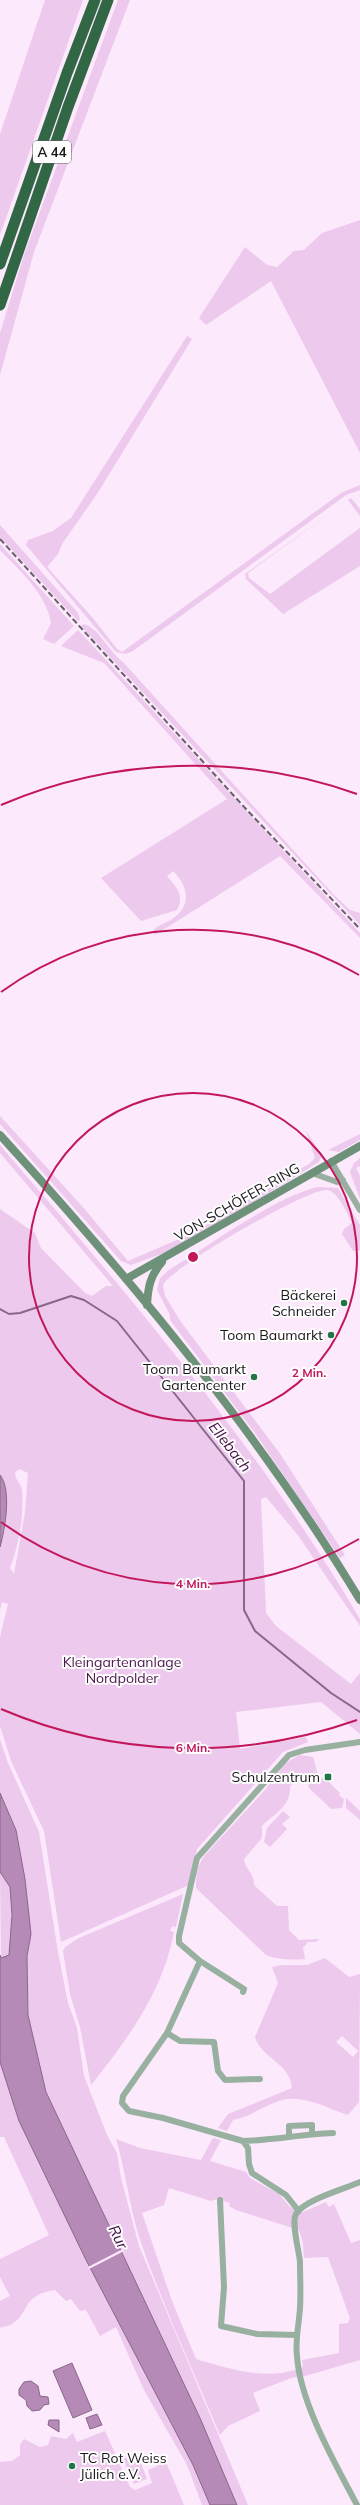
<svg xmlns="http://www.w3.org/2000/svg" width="360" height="2505" font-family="Mulish,sans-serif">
<rect width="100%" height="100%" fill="#fce9fc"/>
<path fill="#edc9ed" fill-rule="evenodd" d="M45 0H83L0 235V134Z
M118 0H130L34 252 0 375V333L24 255Z
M360 220V453L271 281 206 325 199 318 245 247 267 265 277 267 294 251 304 250 322 233Z
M187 336 192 339 97 494 62 544 58 554 47 567 92 617 117 649 122 652 341 493 360 485V490L346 495 133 651 126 654 116 652 26 545 28 540 53 531 71 518Z
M351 498 360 509V516L348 500 248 573 249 578 270 594 360 528V566L283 614 246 579 245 574Z
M0 525 78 613 80 620 78 621 0 537Z
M0 544 74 626 54 644 43 639 51 623C46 593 20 571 0 550Z
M84 624C100 629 109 652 123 662L333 894 350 910 360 913V925L81 626Z
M78 630 360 933V938L280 856 155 935 153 931C156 926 163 924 169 921 192 908 190 888 173 871L167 876C176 887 185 895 177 910L141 921 101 878 227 799 104 663 61 646Z
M0 1116 82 1206 128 1261 193 1233 309 1164 315 1158 306 1131 322 1155 319 1162 223 1221 164 1253 131 1265 121 1261 0 1124Z
M360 1134V1140L339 1152 328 1150Z
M0 1145C129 1296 259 1447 360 1619V1626L297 1534 266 1497 261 1499 266 1613 276 1626 351 1684 360 1673V1734L321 1702 236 1712 240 1749 306 1737 308 1742 283 1752 197 1849 189 1885 61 1942 44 1831 11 1761 0 1726V1637L8 1604 2 1602 0 1610V1547L5 1529 6 1499 3 1479 0 1475V1209L35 1233 41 1248 85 1293 92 1296 106 1286H113L0 1153ZM19 1469 28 1473 25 1512 14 1574 10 1568C19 1545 24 1516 22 1490 21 1483 15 1480 15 1473Z
M360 1158V1166L356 1168 360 1176V1199L350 1172 354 1163Z
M317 1187 338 1188 360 1225V1250L353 1251 342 1234 344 1229 352 1223C347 1214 339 1192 327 1190 308 1188 170 1268 163 1285L165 1296 181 1322 281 1455 345 1555 340 1558 255 1433 170 1320V1315L157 1290 160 1278 170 1269C212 1244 272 1199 317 1187Z
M0 1739 8 1763 39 1832 58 1952 68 2003 77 2028 84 2076 107 2135 117 2153 121 2178 139 2246 248 2505H237L200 2418 46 2092 28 2015 27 1956 31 1934 25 1879 16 1830 0 1793Z
M300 1755 313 1757 318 1775 323 1779 325 1778 340 1793 339 1795 344 1799 342 1808 331 1809 308 1787 309 1784 300 1776 290 1786C291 1807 275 1813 262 1826V1838L244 1859C245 1870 255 1874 254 1885L277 1906H288L289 1930 299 1940 319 1939 316 1942H308L303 1948 305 1959C291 1960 279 1960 266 1955L196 1888C196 1874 197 1866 205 1855L264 1791 285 1763Z
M346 1798 360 1811V1820L346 1808Z
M283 1811 290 1817 282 1824 287 1829 270 1847 264 1842 267 1828Z
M0 1872 10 1887 12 1915 9 1955 1 1958Z
M183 1894 176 1927 172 1926 170 1931 174 1932C163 1991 128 2039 91 2085L80 2027 70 1994 63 1951 65 1947 79 1938Z
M325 1958 349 1977 360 1974 359 2102 348 2115C327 2108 301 2093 279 2101 263 2106 250 2117 233 2120L227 2131 218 2128 228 2114 292 2088C291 2064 261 2058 255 2037L278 1983 272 1967 283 1965H307ZM342 2036 358 2051 353 2057 336 2042Z
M0 2062 19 2121 86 2260 193 2465 210 2505H202L187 2465 144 2390 116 2327 100 2336 86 2310 80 2311 71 2299 66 2301 55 2290C21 2295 30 2313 12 2324 9 2326 4 2326 0 2328V2301L10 2296 0 2277V2259L49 2235 4 2137H0Z
M213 2138 221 2140 210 2161 246 2172 250 2178 279 2194 290 2207 303 2212 326 2202 329 2207 334 2204 351 2243 360 2240V2360L305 2376 291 2378 253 2393 260 2411 228 2426 220 2435C193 2370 163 2306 140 2240 129 2206 126 2172 116 2139L140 2148 201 2160ZM169 2188 211 2201 217 2199 230 2203 229 2206 236 2210 299 2230 303 2243 304 2258 328 2257 350 2318 348 2323 339 2324V2353L302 2360 303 2367C267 2382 231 2369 196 2359L172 2301 142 2213 164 2205Z
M105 2431 130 2487 135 2490 152 2483 148 2470 166 2462 184 2505H0V2462L12 2461 20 2455V2445L24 2439 40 2447 48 2445 51 2436 66 2439 73 2433 77 2442Z
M137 2453 147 2479 134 2484 123 2459Z"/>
<path fill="#b68ab6" stroke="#886788" d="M0 1475C12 1490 5 1529 0 1547Z
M0 1793 16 1830 25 1879 31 1934 27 1956 28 2015 46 2092 200 2418 237 2505H210L193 2465 86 2260 19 2121 0 2062V1955L1 1958 9 1955 12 1915 10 1887 0 1872Z
M72 2363 92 2410 73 2418 53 2371Z
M31 2381 38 2386 40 2396 48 2397 49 2404 44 2405 40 2410 32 2411 27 2406 26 2400 19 2395V2389L24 2382Z
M97 2414 102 2425 90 2429 86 2418Z
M49 2420H59V2432L48 2425Z"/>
<path fill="#fce9fc" d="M123 2249 124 2251 89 2269 88 2267Z"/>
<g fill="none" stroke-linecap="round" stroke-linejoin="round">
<path stroke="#886788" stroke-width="2" d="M0 1309 9 1314 20 1313 71 1296 84 1300 117 1321 244 1481V1610L255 1631 331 1693 360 1712"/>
<path stroke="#98b09f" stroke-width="6" d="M331 1161 360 1210
M312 1173 337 1182 343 1180
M200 1961 167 2033 123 2096 122 2103 129 2111 163 2118 243 2141 248 2148 249 2164 252 2173 286 2195 298 2210
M243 1992 244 1989 200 1961 179 1943V1936L197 1858 289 1755 305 1750 360 1742
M167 2033 180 2041 214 2042 218 2071 225 2080 260 2079
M289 2137V2126L312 2125V2133
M243 2141C274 2140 303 2134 333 2133
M220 2200 224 2287 221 2326 257 2334 296 2335
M357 2505C335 2463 300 2403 297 2356 295 2340 299 2324 300 2308 301 2292 300 2277 300 2262 299 2251 291 2222 296 2214 304 2200 344 2189 360 2182"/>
<path stroke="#6d9179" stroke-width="8" d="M0 1135C130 1278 260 1434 360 1600
M126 1279 360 1146
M147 1305C148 1287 150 1276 162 1262"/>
<path stroke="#316745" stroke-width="11" d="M0 264 67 73 95 0
M0 305 68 107 108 0"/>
<path stroke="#695f69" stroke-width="2" stroke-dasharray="6 3" stroke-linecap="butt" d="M0 539 246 809 360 929"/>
</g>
<g fill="none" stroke="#c2185b" stroke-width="2">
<circle cx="193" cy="1257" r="164"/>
<path d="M359 1539A327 327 0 0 1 1 1522M1 992A327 327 0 0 1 359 975"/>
<path d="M357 1720A491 491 0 0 1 1 1709M1 805A491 491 0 0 1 357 794"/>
</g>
<g fill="#227547" stroke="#fdfdfd" stroke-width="1.5">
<circle cx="344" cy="1303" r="4"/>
<circle cx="331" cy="1335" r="4"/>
<circle cx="254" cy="1377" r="4"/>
<rect x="324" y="1773" width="8" height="8" rx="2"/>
<circle cx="72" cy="2466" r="4"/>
</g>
<g text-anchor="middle" stroke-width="4" stroke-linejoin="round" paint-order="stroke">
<rect fill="#fdfdfd" stroke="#605b60" stroke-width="1" x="33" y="141" width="38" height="22" rx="3"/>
<g font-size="13" font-weight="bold" fill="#1c161c">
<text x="52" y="157">A 44</text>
</g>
<g font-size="14" fill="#1c161c" stroke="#fdfdfd">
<text transform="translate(237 1202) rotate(-30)" y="5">VON-SCHÖFER-RING</text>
</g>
<g font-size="14" fill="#1c161c" stroke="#fdfdfd" text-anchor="end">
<text x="336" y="1300">Bäckerei<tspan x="336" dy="16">Schneider</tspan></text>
<text x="323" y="1340">Toom Baumarkt</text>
<text x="246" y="1374">Toom Baumarkt<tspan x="246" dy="16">Gartencenter</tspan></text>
<text x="320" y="1782">Schulzentrum</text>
<text x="80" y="2463" text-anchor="start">TC Rot Weiss<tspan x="80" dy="16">Jülich e.V.</tspan></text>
</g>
<g font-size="14" fill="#4b164d" stroke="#fdfdfd">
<text x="122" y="1667">Kleingartenanlage<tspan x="122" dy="16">Nordpolder</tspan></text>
</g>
<g font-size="15" font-style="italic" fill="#440e46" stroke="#fdfdfd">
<text transform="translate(230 1447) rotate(52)" y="5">Ellebach</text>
<text transform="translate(118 2237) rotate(64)" y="5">Rur</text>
</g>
</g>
<circle cx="193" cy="1257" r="6" fill="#c2185b" stroke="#fdfdfd" stroke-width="2"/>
<g font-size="12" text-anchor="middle" font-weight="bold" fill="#c2185b" stroke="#fdfdfd" stroke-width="4" stroke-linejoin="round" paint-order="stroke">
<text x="309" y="1377">2 Min.</text>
<text x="193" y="1588">4 Min.</text>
<text x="193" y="1752">6 Min.</text>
</g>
</svg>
